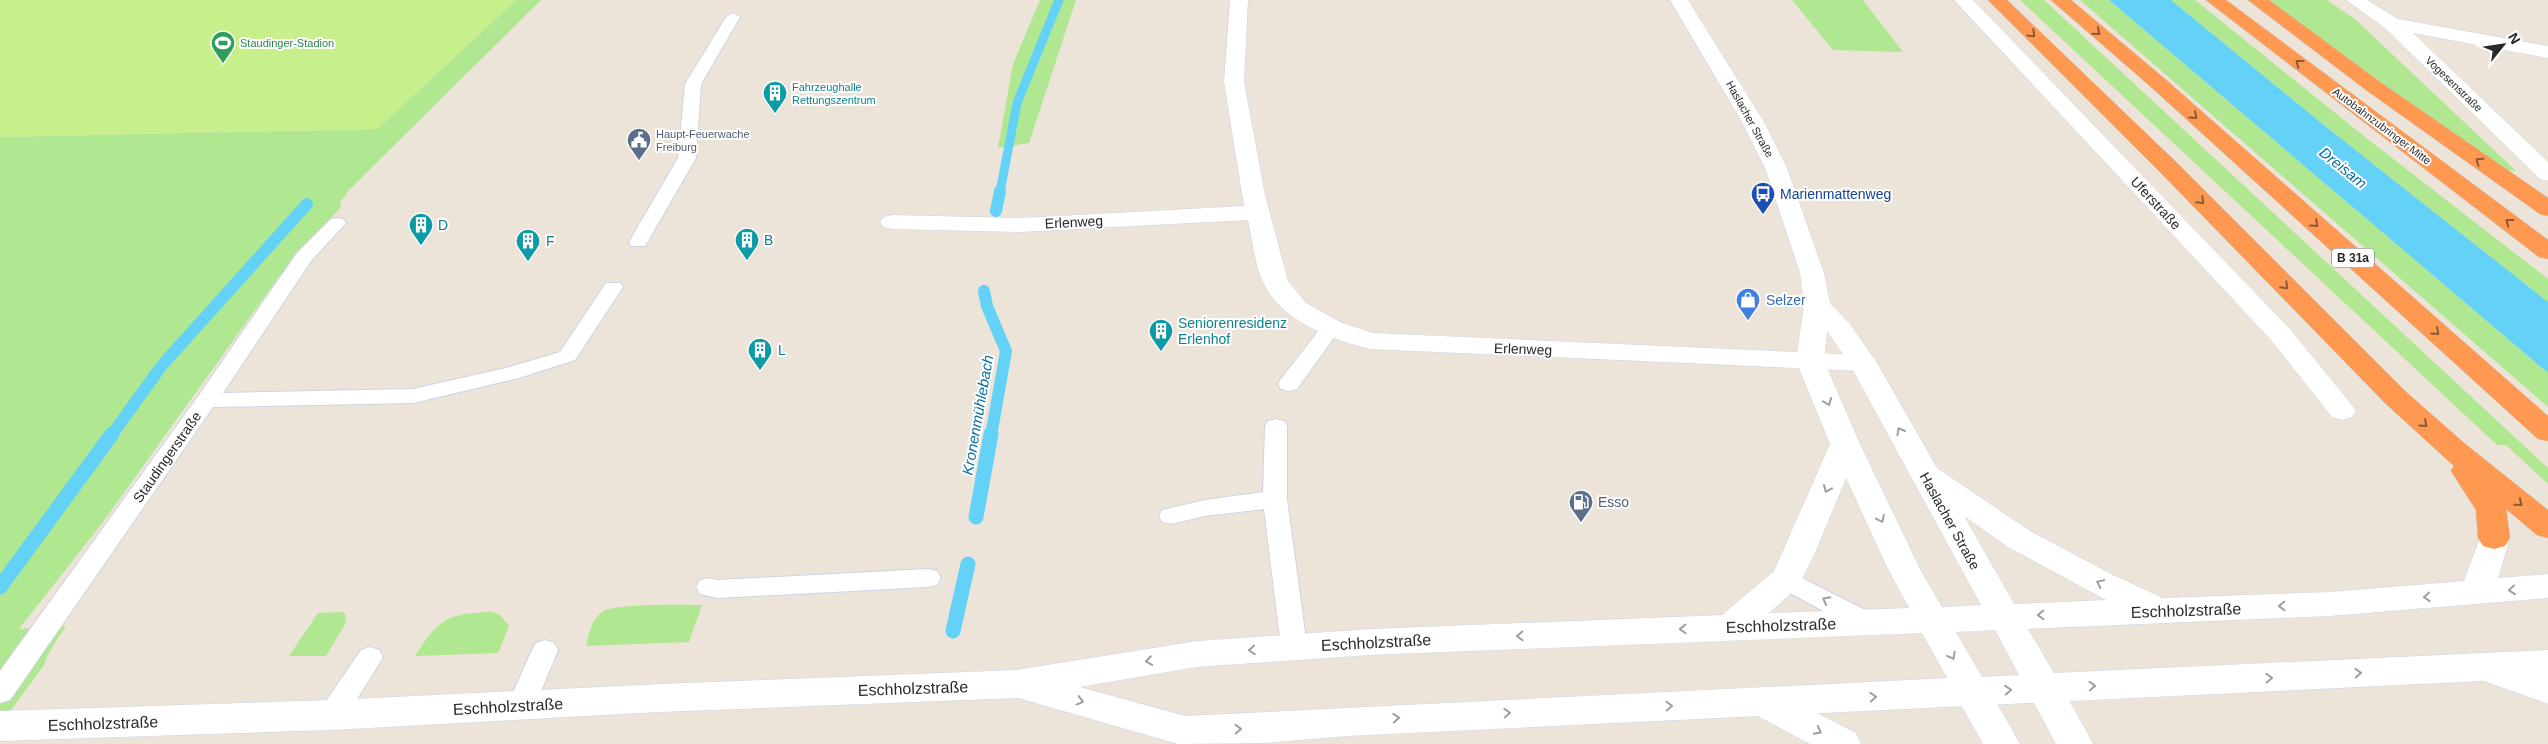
<svg xmlns="http://www.w3.org/2000/svg" width="2548" height="744" font-family="Arial,sans-serif">
<rect width="100%" height="100%" fill="#ece4d9"/>
<path fill="#b0e791" d="M516 0H541L349 190 340 203 341 207 278 278 103 522 19 629 66 626 47 656 44 665 0 725V137L377 129Z
M1040 0H1076L1029 143 998 148 1013 64Z
M1792 0H1863L1903 52 1833 50Z
M2020 0H2044L2548 468V484L2506 445H2497Z
M2080 0H2109L2548 373V407Z
M2171 0H2195L2365 137 2548 279V302L2325 126Z
M2267 0H2327L2356 20 2516 171 2499 169Z
M702 605 689 642 586 646C589 633 591 621 602 612 614 603 684 605 702 605Z
M342 612 346 615 345 624 326 656H289L318 613Z
M493 612 501 616 509 626 498 653 415 656C438 619 448 613 493 612Z"/>
<path fill="#c7f08c" d="M0 0H516L377 129 0 137Z"/>
<path fill="#64d2f7" d="M2109 0H2171L2325 126 2548 302V373Z"/>
<g fill="none" stroke-linecap="round" stroke-linejoin="round">
<path stroke="#64d2f7" stroke-width="9" d="M1000 192 1017 103 1059 0"/>
<path stroke="#64d2f7" stroke-width="12" d="M996 211 1000 191
M984 291 987 306 1006 351 991 436
M164 363 307 204
M111 436 160 368"/>
<path stroke="#64d2f7" stroke-width="15" d="M976 517 991 434
M0 587 112 434
M953 631 968 564"/>
<defs>
<path id="lane" d="M733 13 740 17 701 84 696 158 645 246H631L629 242 678 158 685 84 726 17Z
M337 218 343 219 346 223 311 261 223 393 413 389 506 368 560 352 606 283H620L623 287 575 360 519 378 413 403 213 407 10 700 0 703V671L199 395 297 253 331 219Z
M1331 322 1338 324 1341 328 1297 389 1289 391 1281 389 1278 384 1281 379 1324 324Z
M1276 419 1284 421 1287 426V499L1307 647 1303 654 1294 657 1285 654 1281 647 1264 509 1205 516 1171 524 1162 522 1159 516 1162 510 1205 500 1263 492 1265 426 1268 421Z
M928 569 937 571 941 578 937 585 928 587 717 598 700 594 696 587 700 580 709 578 717 580Z
M1786 570 1875 615 1879 622 1875 629 1866 632 1857 629 1777 586 1773 579 1777 572Z
M545 640 554 643 558 650 535 706 531 714 521 717 511 714 507 706 532 650 536 643Z
M370 647 379 650 383 657 379 664 342 723 332 726 322 723 318 715 322 707 361 650Z"/>
<path id="street" d="M1230 0H1248L1244 82 1265 195 1288 281 1306 303 1340 322 1373 333 1863 355 1873 357 1877 363 1873 369 1863 371 1370 349C1331 339 1283 322 1264 284 1255 267 1252 238 1248 220L1020 232 892 229 884 227 880 222 884 217 892 215 1020 218 1244 206 1224 82Z
M1954 0H1973L2289 328 2352 405 2356 411 2352 417 2342 420 2332 417 2271 340Z
M2346 0H2367L2398 19 2548 46V58L2413 33 2548 162V181L2540 179 2385 28Z
M2044 674 2057 678 2093 744H2056L2026 688 2031 678Z
M1972 678 1985 682 2020 744H1983L1954 692 1959 682Z
M1763 688 1776 692 1856 733 1861 744H1810L1750 712 1745 702 1750 692Z"/>
<path id="secondary" d="M1670 0H1688L1764 122 1787 168 1824 273 1830 303 1850 324 1877 363 1937 468 2030 531 2111 574 2163 598 2330 592 2464 581 2483 530 2494 527 2505 530 2510 538 2498 578 2548 574V598L2330 616 2028 629 2054 673 2548 650V704L2484 681 1348 736 1264 743 1178 744 1018 698 660 712 332 730 0 741V711L332 700 660 684 1016 670 1197 641 1371 629 1722 615 1774 571 1830 444 1796 361 1804 305 1800 273 1765 168 1742 122ZM1827 331 1849 363 1981 605 1942 607 1920 569 1860 444 1824 361ZM1846 478 1888 569 1909 608 1769 613 1798 587 1815 553ZM1964 516 2008 547 2106 600 2014 604ZM1995 630 2019 675 1982 677 1956 632ZM1922 633 1947 678 1185 716 1080 687 1197 667 1371 655Z"/>
<path id="highway" d="M1988 0H2007L2175 161 2405 391 2464 443 2548 510V538L2537 535 2506 509 2510 538 2505 546 2494 549 2483 546 2478 538 2476 510 2451 471 2454 466 2385 403 2159 171Z
M2051 0H2071L2165 79 2548 416V441L2538 439 2151 87Z
M2206 0H2226L2548 240V259L2539 257Z
M2248 0H2269L2380 82 2548 198V216L2540 214 2366 90Z"/>
</defs>
<use href="#lane" stroke="#ced3e3" stroke-width="2"/>
<use href="#street" stroke="#ced3e3" stroke-width="1"/>
<use href="#secondary" stroke="#ced3e3" stroke-width="1"/>
<use href="#highway" stroke="#c7c7c7" stroke-width="1"/>
<use href="#lane" fill="#fff" fill-rule="evenodd"/>
<use href="#street" fill="#fff" fill-rule="evenodd"/>
<use href="#secondary" fill="#fff" fill-rule="evenodd"/>
<use href="#highway" fill="#ff9951" fill-rule="evenodd"/>
</g>
<defs><path id="oneway-chevron" d="M-2-3.5L2.5 0L-2 3.5" fill="none" stroke-width="1.6" stroke-linecap="round" stroke-linejoin="round" transform="scale(1.25)"/></defs>
<g stroke="#895b3b">
<use href="#oneway-chevron" transform="translate(2097 32) rotate(40)"/>
<use href="#oneway-chevron" transform="translate(2032 34) rotate(44)"/>
<use href="#oneway-chevron" transform="translate(2299 63) rotate(-143)"/>
<use href="#oneway-chevron" transform="translate(2194 116) rotate(42)"/>
<use href="#oneway-chevron" transform="translate(2479 161) rotate(-145)"/>
<use href="#oneway-chevron" transform="translate(2201 201) rotate(45)"/>
<use href="#oneway-chevron" transform="translate(2509 222) rotate(-143)"/>
<use href="#oneway-chevron" transform="translate(2315 224) rotate(42)"/>
<use href="#oneway-chevron" transform="translate(2285 286) rotate(45)"/>
<use href="#oneway-chevron" transform="translate(2436 332) rotate(42)"/>
<use href="#oneway-chevron" transform="translate(2424 424) rotate(42)"/>
<use href="#oneway-chevron" transform="translate(2519 503) rotate(39)"/>
</g>
<g stroke="#9f9f9f">
<use href="#oneway-chevron" transform="translate(1828 402) rotate(67)"/>
<use href="#oneway-chevron" transform="translate(1900 431) rotate(-120)"/>
<use href="#oneway-chevron" transform="translate(1827 489) rotate(113)"/>
<use href="#oneway-chevron" transform="translate(1881 519) rotate(65)"/>
<use href="#oneway-chevron" transform="translate(2100 583) rotate(-154)"/>
<use href="#oneway-chevron" transform="translate(2512 590) rotate(174)"/>
<use href="#oneway-chevron" transform="translate(2427 597) rotate(176)"/>
<use href="#oneway-chevron" transform="translate(1826 600) rotate(-152)"/>
<use href="#oneway-chevron" transform="translate(2282 606) rotate(178)"/>
<use href="#oneway-chevron" transform="translate(2041 615) rotate(178)"/>
<use href="#oneway-chevron" transform="translate(1683 629) rotate(178)"/>
<use href="#oneway-chevron" transform="translate(1520 636) rotate(178)"/>
<use href="#oneway-chevron" transform="translate(1252 650) rotate(176)"/>
<use href="#oneway-chevron" transform="translate(1952 656) rotate(61)"/>
<use href="#oneway-chevron" transform="translate(1149 661) rotate(172)"/>
<use href="#oneway-chevron" transform="translate(2358 673) rotate(-3)"/>
<use href="#oneway-chevron" transform="translate(2269 678) rotate(-3)"/>
<use href="#oneway-chevron" transform="translate(2092 686) rotate(-2)"/>
<use href="#oneway-chevron" transform="translate(2008 690) rotate(-4)"/>
<use href="#oneway-chevron" transform="translate(1873 697) rotate(-3)"/>
<use href="#oneway-chevron" transform="translate(1080 701) rotate(15)"/>
<use href="#oneway-chevron" transform="translate(1669 706) rotate(-3)"/>
<use href="#oneway-chevron" transform="translate(1507 713) rotate(-3)"/>
<use href="#oneway-chevron" transform="translate(1396 718) rotate(-3)"/>
<use href="#oneway-chevron" transform="translate(1238 729) rotate(-2)"/>
<use href="#oneway-chevron" transform="translate(1818 731) rotate(28)"/>
</g>
<defs>
<symbol id="stadium-pin" viewBox="-11 -11 22 30"><path d="M0 17L-7.5 6A9.5 9.5 0 1 1 7.5 6Z" fill="#2e9e5b" stroke="#fff"/><path d="M0-5a6.5 5 0 1 0 0 10a6.5 5 0 1 0 0-10ZM-3.5-1.8h7v3.6h-7Z" fill="#fff"/></symbol>
<symbol id="building-pin" viewBox="-11 -11 22 30"><path d="M0 17L-7.5 6A9.5 9.5 0 1 1 7.5 6Z" fill="#0f9aa8" stroke="#fff"/><path d="M-4-6H4V6H1V3H-1V6H-4ZM-2.5-4.3h1.7v1.8h-1.7ZM.8-4.3h1.7v1.8H.8ZM-2.5-1h1.7V.8h-1.7ZM.8-1h1.7V.8H.8Z" fill="#fff"/></symbol>
<symbol id="civic-pin" viewBox="-11 -11 22 30"><path d="M0 17L-7.5 6A9.5 9.5 0 1 1 7.5 6Z" fill="#5c6f8a" stroke="#fff"/><path d="M-.6-6.5H3V-4.5H.6V-3L4-1V1h2V6H-6V1h2V-1L-.6-3ZM-1.2 2.5V6h2.4V2.5Z" fill="#fff"/></symbol>
<symbol id="bus-pin" viewBox="-11 -11 22 30"><path d="M0 17L-7.5 6A9.5 9.5 0 1 1 7.5 6Z" fill="#1a4fb4" stroke="#fff"/><path d="M-5-6H5V4H4V6H2V4H-2V6H-4V4H-5ZM-3.5-4V0h7V-4ZM-3.5 1.2v1.5H-2V1.2ZM2 1.2v1.5H3.5V1.2Z" fill="#fff"/></symbol>
<symbol id="shop-pin" viewBox="-11 -11 22 30"><path d="M0 17L-7.5 6A9.5 9.5 0 1 1 7.5 6Z" fill="#3f7fe0" stroke="#fff"/><path d="M-5-2.5h2.3a2.7 3.5 0 0 1 5.4 0H5L5.5 6h-11ZM-1.5-2.5h3a1.5 2.3 0 0 0-3 0Z" fill="#fff"/></symbol>
<symbol id="fuel-pin" viewBox="-11 -11 22 30"><path d="M0 17L-7.5 6A9.5 9.5 0 1 1 7.5 6Z" fill="#5c6f8a" stroke="#fff"/><path d="M-5.5-6h7V0h2V4h1.3V-2.5L3-4.5l.8-.8L6-3V5H2.5V1h-1V6h-7ZM-4.2-4.7v3.2H.2V-4.7Z" fill="#fff"/></symbol>
</defs>
<g fill-rule="evenodd">
<use href="#stadium-pin" x="209" y="29" width="28" height="38"/>
<use href="#building-pin" x="761" y="79" width="28" height="38"/>
<use href="#civic-pin" x="625" y="126" width="28" height="38"/>
<use href="#bus-pin" x="1749" y="180" width="28" height="38"/>
<use href="#building-pin" x="407" y="211" width="28" height="38"/>
<use href="#building-pin" x="733" y="226" width="28" height="38"/>
<use href="#building-pin" x="514" y="227" width="28" height="38"/>
<use href="#shop-pin" x="1734" y="286" width="28" height="38"/>
<use href="#building-pin" x="1147" y="317" width="28" height="38"/>
<use href="#building-pin" x="746" y="336" width="28" height="38"/>
<use href="#fuel-pin" x="1567" y="488" width="28" height="38"/>
</g>
<g text-anchor="middle" stroke-width="4" stroke-linejoin="round" paint-order="stroke">
<g font-size="11" fill="#27864d" stroke="#fff" text-anchor="start">
<text x="240" y="47">Staudinger-Stadion</text>
</g>
<g font-size="11" fill="#292929" stroke="#fff">
<text transform="translate(2454 84) rotate(44)" y="4">Vogesenstraße</text>
<text transform="translate(1750 119) rotate(61)" y="4">Haslacher Straße</text>
<text transform="translate(2382 126) rotate(37)" y="4">Autobahnzubringer Mitte</text>
</g>
<g font-size="11" fill="#0d838f" stroke="#fff" text-anchor="start">
<text x="792" y="91">Fahrzeughalle<tspan x="792" dy="13">Rettungszentrum</tspan></text>
</g>
<g font-size="11" fill="#4e5e75" stroke="#fff" text-anchor="start">
<text x="656" y="138">Haupt-Feuerwache<tspan x="656" dy="13">Freiburg</tspan></text>
</g>
<rect fill="#fff" stroke="#696969" stroke-width="1" x="2332" y="248.5" width="42" height="19" rx="4"/>
<g font-size="12" font-weight="bold" fill="#292929">
<text x="2353" y="262">B 31a</text>
</g>
<g font-size="14" fill="#164399" stroke="#fff" text-anchor="start">
<text x="1780" y="199">Marienmattenweg</text>
</g>
<g font-size="14" fill="#292929" stroke="#fff">
<text transform="translate(2156 203) rotate(47)" y="5">Uferstraße</text>
<text transform="translate(1074 222) rotate(-3)" y="5">Erlenweg</text>
<text transform="translate(1523 349) rotate(2)" y="5">Erlenweg</text>
<text transform="translate(167 457) rotate(-55)" y="5">Staudingerstraße</text>
<text transform="translate(1950 521) rotate(61)" y="5">Haslacher Straße</text>
</g>
<g font-size="14" fill="#0d838f" stroke="#fff" text-anchor="start">
<text x="438" y="230">D</text>
<text x="764" y="245">B</text>
<text x="546" y="246">F</text>
<text x="1178" y="328">Seniorenresidenz<tspan x="1178" dy="16">Erlenhof</tspan></text>
<text x="778" y="355">L</text>
</g>
<g font-size="14" fill="#366cbe" stroke="#fff" text-anchor="start">
<text x="1766" y="305">Selzer</text>
</g>
<g font-size="14" fill="#4e5e75" stroke="#fff" text-anchor="start">
<text x="1598" y="507">Esso</text>
</g>
<g font-size="15" font-style="italic" fill="#046ea2" stroke="#fff">
<text transform="translate(2343 168) rotate(39)" y="5">Dreisam</text>
<text transform="translate(978 415) rotate(-80)" y="5">Kronenmühlebach</text>
</g>
<g font-size="16" fill="#292929" stroke="#fff">
<text transform="translate(2186 610) rotate(-2)" y="6">Eschholzstraße</text>
<text transform="translate(1781 625) rotate(-2)" y="6">Eschholzstraße</text>
<text transform="translate(1376 642) rotate(-3)" y="6">Eschholzstraße</text>
<text transform="translate(913 688) rotate(-2)" y="6">Eschholzstraße</text>
<text transform="translate(508 706) rotate(-3)" y="6">Eschholzstraße</text>
<text transform="translate(103 723) rotate(-2)" y="6">Eschholzstraße</text>
</g>
</g>
<g transform="translate(2503 45) rotate(60)" stroke="#ffffff" stroke-width="4" paint-order="stroke">
<path d="M0-4L9 19L0 12L-9 19Z" fill="#292929"/>
<text y="-8" font-size="14" font-weight="bold" text-anchor="middle" fill="#292929">N</text>
</g>
</svg>
